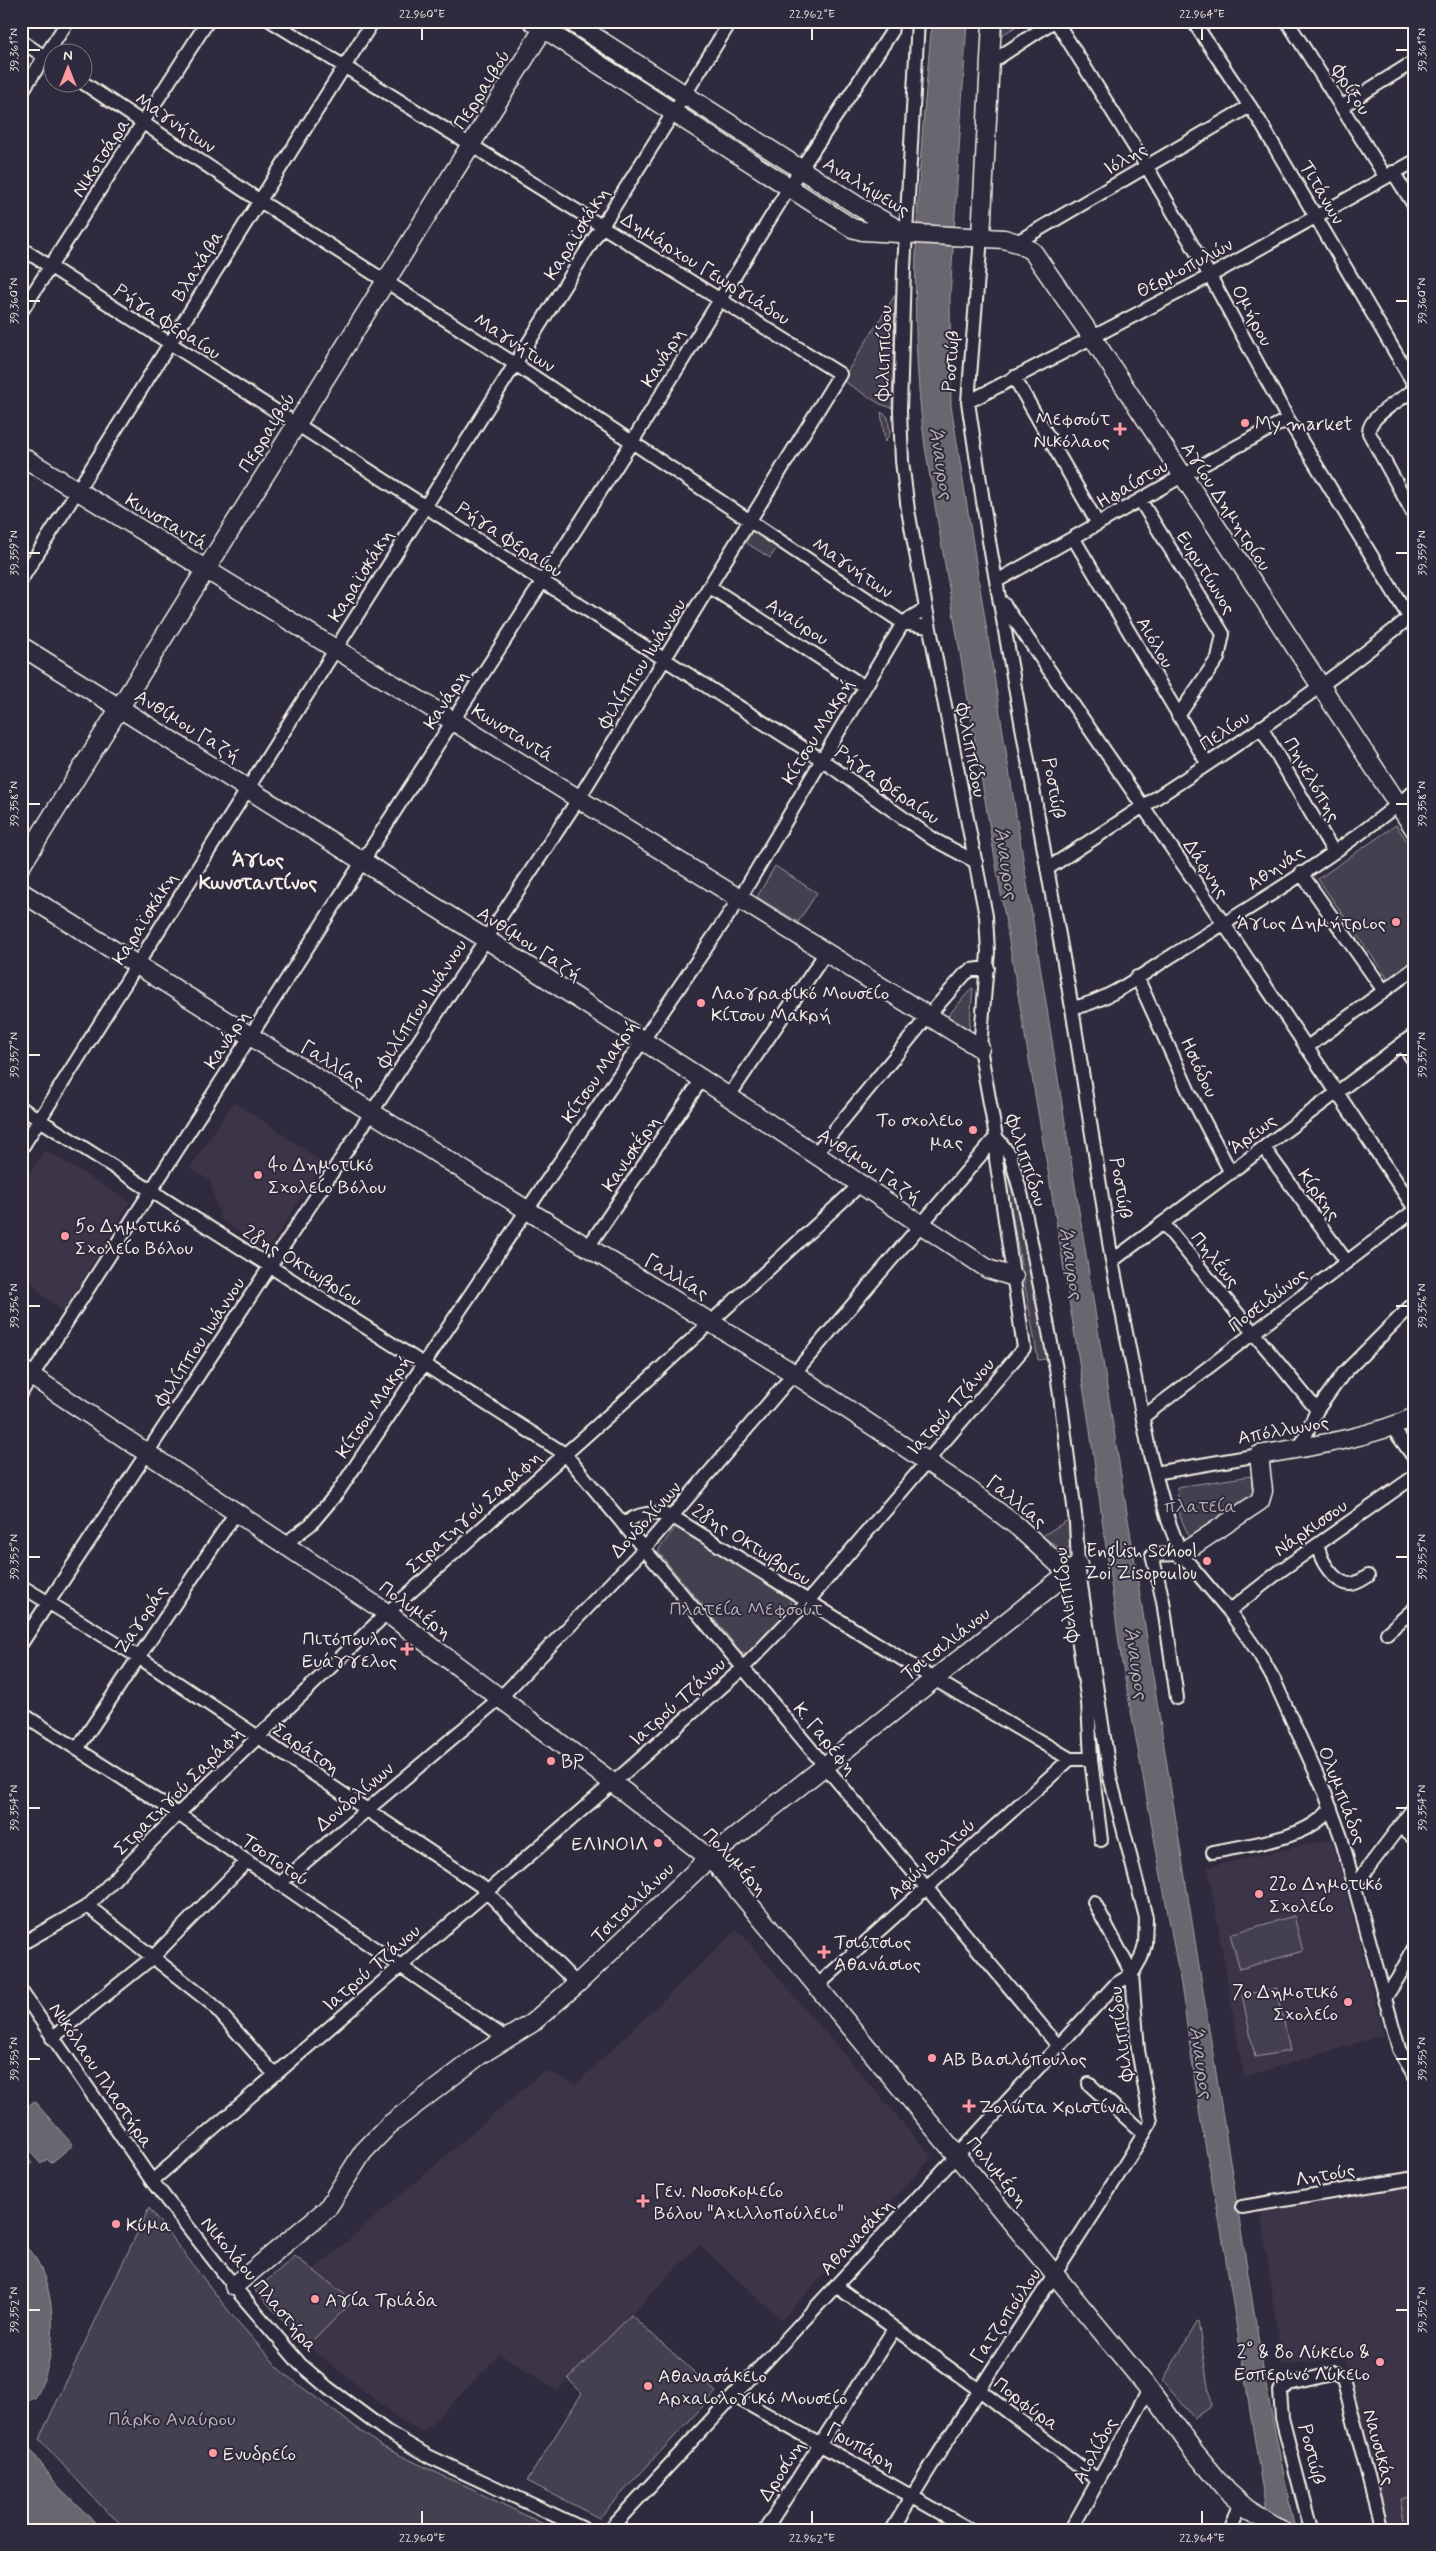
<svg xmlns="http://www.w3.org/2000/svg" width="1436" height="2551" font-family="Mynerve,sans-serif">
<rect width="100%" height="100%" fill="#2f2a3d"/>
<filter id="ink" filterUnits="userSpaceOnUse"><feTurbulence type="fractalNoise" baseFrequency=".02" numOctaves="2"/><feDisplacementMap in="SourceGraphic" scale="10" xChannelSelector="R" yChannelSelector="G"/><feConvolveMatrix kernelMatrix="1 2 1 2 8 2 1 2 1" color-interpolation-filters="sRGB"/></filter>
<g filter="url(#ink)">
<path fill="#3b3647" d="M233 1102 264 1121 323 1163 268 1250 221 1220 210 1181 190 1168Z
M45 1150 130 1202 63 1312 43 1295 21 1270V1187Z
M1332 1839 1384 2035 1244 2077 1208 1867Z
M737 1929 932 2157 782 2320 699 2245 557 2391 500 2354 424 2432 402 2421 308 2346 353 2301 314 2270 545 2070 576 2084Z
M1415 2186V2530H1387L1345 2358 1281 2365 1261 2211Z"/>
<path fill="#454050" stroke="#9c989c" d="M1003 21H1025L1002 35Z
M895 295 892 408 880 404 842 380Z
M881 412 888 417 890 434 885 442Z
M753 529 778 546 770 558 745 542Z
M1396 825 1415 853V959L1388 979 1318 879Z
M775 866 817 893 798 922 757 897Z
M972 988H973L969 1032 947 1017Z
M1003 1162 1017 1207 1047 1359 1038 1360Z
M1251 1476 1253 1497 1189 1537 1180 1516 1177 1487Z
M1068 1520 1070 1546 1064 1551 1042 1536Z
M680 1526 791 1600 792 1607 748 1654H743L659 1553V1549L676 1527Z
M1294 1916 1303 1951 1240 1969 1230 1934Z
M1277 1988 1290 2051 1255 2057 1242 1995Z
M21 2151 32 2163 21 2172Z
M149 2208 231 2314 283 2373 381 2446 556 2530H128L102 2507 39 2439Z
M295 2256 353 2301 308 2346 255 2291Z
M631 2315 716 2392 599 2518 527 2481 582 2393 568 2379Z
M1198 2321 1211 2406 1194 2418 1163 2380Z
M1415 2496V2530H1407L1401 2499Z"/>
<path fill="#6a6670" stroke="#a19ea0" d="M932 21H967L950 298 951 405 1265 2381 1295 2530H1269L1223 2241 1201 2122 1181 1985 1121 1657 1089 1423 1049 1177 925 447C906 306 919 163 932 21Z
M34 2101 73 2145 51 2163 47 2159 41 2164 21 2142V2103L26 2108Z
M21 2241C26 2247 32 2253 36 2259 59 2299 57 2360 35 2399L31 2398 21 2411Z
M21 2444 31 2450 57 2485 103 2530H21Z"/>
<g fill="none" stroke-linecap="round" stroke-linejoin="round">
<defs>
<path id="street" d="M1056 21 1147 167 1210 276 1288 419 1415 627
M1193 21 1259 120 1415 386
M1287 21 1385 176
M21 41 52 62
M990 63 1054 21
M82 82 260 201 515 364 903 623 929 627
M21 93 68 21
M1341 107 1415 61
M1393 172 1415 207
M981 237 968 402 989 541 1072 1008 1112 1261 1150 1455 1168 1520 1181 1554 1229 1611 1260 1655 1274 1680 1325 1793 1341 1837 1399 2049 1415 2077
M1017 242 1250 106
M21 248 822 760 933 839 976 862
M21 312 208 21
M1014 377 1098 524
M1415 389C1402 399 1367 417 1369 433L1415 517
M968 402 1210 276 1415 161
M1140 500 1223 634 1218 658 1178 716
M1074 539 1207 763
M21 580 373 21
M997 581 1182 476 1288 419
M710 587 865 687
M1003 603 1224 924 1415 1209
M1261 727 1333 851
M1047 869C1172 787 1300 708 1415 613
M1301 873 1384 991
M1137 977 1190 1094 1231 1173
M1072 1008C1109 1001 1141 975 1173 955 1255 905 1341 853 1415 790
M1402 1044 1415 1062
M1306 1048 1415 968
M729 1096 827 951
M21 1108 565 1454 1059 2047
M1264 1148 1347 1262
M21 1149 731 21
M815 1154 929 1015 965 974 971 970 988 968
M1163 1223 1317 1410
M588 1247 702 1079
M1112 1261 1415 1034
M21 1393 632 442 800 170 891 33 893 21
M1143 1417 1415 1210
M1392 1427 1415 1459
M1300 1448 1317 1410 1343 1374 1415 1302
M1155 1473 1259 1455
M624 1525C636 1512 657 1511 673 1517L934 1679 1070 1759H1091
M286 1543 311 1524 338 1492 527 1210 740 898 903 623 926 608
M1318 1546C1320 1560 1334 1583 1350 1584 1357 1584 1363 1579 1368 1576
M1068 1573 1088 1702 1091 1759 1101 1840
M21 1586 137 1656 481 1886 577 1984
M1229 1611 1280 1571 1415 1476
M1387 1633 1415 1608
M21 1644 579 798 840 374 271 21
M1177 1698 1163 1601 1152 1555 1181 1554
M21 1713 178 1814 507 2039
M77 1749 237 1511
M1399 1826 1415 1839
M1213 1852C1250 1844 1308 1840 1331 1808
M279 1884 500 1698 644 1549 996 1137
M1355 1885 1415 1806
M88 1906 212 2004 275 2075
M21 1944 88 1906 178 1814 387 1613 637 1390 861 1184
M817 1986 1070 1759
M21 1991 152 2181 241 2295 300 2364 328 2388 386 2431 428 2456 586 2530
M1385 1998 1398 1978 1415 1946
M52 2038 153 1957 247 1861
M1089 2084 1144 2134
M152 2181 613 1783 743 1668 808 1601 1024 1348 996 1159V1137
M1242 2207 1415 2178
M836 2286 978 2389 1098 2480
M734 2396 971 2530
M609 2530 1116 1984 1132 1974 1094 1902
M765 2530 894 2329
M892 2530C974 2391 1068 2260 1151 2122L1138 2050 1132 1974 1141 1958 1145 1944 1146 1918 1110 1777 1078 1565 1076 1522 1058 1380 1046 1316 1022 1197 1010 1155 996 1137 980 1048 988 952 986 916 926 608 908 510 902 461 900 411 904 268 918 21
M1071 2530 1149 2389
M1231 2530 1240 2504
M1311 2530 1282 2418 1280 2391 1289 2384 1335 2373 1343 2379 1382 2530"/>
<path id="secondary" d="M532 21 852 228 863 231 1004 239 1021 244 1033 252 1092 337 1415 830
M570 21 861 208 901 231
M981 237 992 21
M21 456 453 721 980 1048
M21 646 486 939 702 1079 988 1269 1014 1277
M21 866 548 21
M21 892 527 1210 793 1373 968 1489 1018 1527 1068 1573
M21 1369 387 1613 613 1783 709 1858 722 1871 1149 2389 1193 2450 1227 2491 1247 2509 1281 2530
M1181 1554 1260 1501 1263 1491 1259 1455C1312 1446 1366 1439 1415 1417
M234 2286 327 2209 363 2152 389 2125 480 2055 532 2023 577 1984 709 1858 1078 1565"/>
</defs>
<use href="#street" stroke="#f4f1e8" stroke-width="16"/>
<use href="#secondary" stroke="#f4f1e8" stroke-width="21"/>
<use href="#street" stroke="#2f2a3d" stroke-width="12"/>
<use href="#secondary" stroke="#2f2a3d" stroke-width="18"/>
</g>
</g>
<path fill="none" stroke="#f4f1e8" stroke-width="2" d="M422 28V40M812 28V40M1202 28V40M28 50H40M1396 50H1408M28 301H40M1396 301H1408M28 553H40M1396 553H1408M28 804H40M1396 804H1408M28 1055H40M1396 1055H1408M28 1306H40M1396 1306H1408M28 1557H40M1396 1557H1408M28 1808H40M1396 1808H1408M28 2059H40M1396 2059H1408M28 2310H40M1396 2310H1408M422 2511V2524M812 2511V2524M1202 2511V2524"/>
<g fill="#ff9aa2" stroke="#2f2a3d" stroke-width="2">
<circle cx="1245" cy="423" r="5"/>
<path d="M1117.5 421.5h5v5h5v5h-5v5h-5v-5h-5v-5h5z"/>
<circle cx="1396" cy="922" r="5"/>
<circle cx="701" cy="1003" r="5"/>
<circle cx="973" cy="1130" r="5"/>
<circle cx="258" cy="1175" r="5"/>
<circle cx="65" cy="1236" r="5"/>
<circle cx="1207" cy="1561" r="5"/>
<path d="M404.5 1641.5h5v5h5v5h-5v5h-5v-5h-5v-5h5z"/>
<circle cx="551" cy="1761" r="5"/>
<circle cx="658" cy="1843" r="5"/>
<circle cx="1259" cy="1894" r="5"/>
<path d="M821.5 1944.5h5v5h5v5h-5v5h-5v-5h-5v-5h5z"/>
<circle cx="1348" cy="2002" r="5"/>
<circle cx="932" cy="2058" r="5"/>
<path d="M966.5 2098.5h5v5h5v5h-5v5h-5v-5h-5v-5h5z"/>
<path d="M640.5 2193.5h5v5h5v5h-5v5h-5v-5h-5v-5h5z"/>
<circle cx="116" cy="2224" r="5"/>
<circle cx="315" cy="2299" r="5"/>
<circle cx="1380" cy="2362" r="5"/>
<circle cx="648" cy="2386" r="5"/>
<circle cx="213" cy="2453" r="5"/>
</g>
<g text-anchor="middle" stroke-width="4" stroke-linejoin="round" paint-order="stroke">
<g font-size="19" fill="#f4f1e8" stroke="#2f2a3d">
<text transform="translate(481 89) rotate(-58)" y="7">Περραιβού</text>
<text transform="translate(1352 89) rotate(58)" y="7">Φρίξου</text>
<text transform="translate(176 122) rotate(34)" y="7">Μαγνήτων</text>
<text transform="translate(100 157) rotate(-57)" y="7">Νικοτσάρα</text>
<text transform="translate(1125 158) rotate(-30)" y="7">Ιόλης</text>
<text transform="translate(867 186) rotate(31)" y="7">Αναλήψεως</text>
<text transform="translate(1323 192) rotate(60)" y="7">Τιτάνων</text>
<text transform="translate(576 233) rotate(-58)" y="7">Καραϊσκάκη</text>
<text transform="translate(197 265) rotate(-58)" y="7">Βλαχάβα</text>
<text transform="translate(1184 267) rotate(-28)" y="7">Θερμοπυλών</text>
<text transform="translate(706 268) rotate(32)" y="7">Δημάρχου Γεωργιάδου</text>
<text transform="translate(1253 315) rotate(62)" y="7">Ομήρου</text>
<text transform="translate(168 321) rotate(33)" y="7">Ρήγα Φεραίου</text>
<text transform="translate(515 342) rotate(33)" y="7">Μαγνήτων</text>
<text transform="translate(883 353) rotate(-88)" y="7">Φιλιππίδου</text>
<text transform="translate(662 357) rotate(-59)" y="7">Κανάρη</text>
<text transform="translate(950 361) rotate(-86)" y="7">Ροστώβ</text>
<text transform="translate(266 432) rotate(-58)" y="7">Περραιβού</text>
<text transform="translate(1132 483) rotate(-30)" y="7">Ηφαίστου</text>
<text transform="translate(1227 506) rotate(57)" y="7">Αγίου Δημητρίου</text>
<text transform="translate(167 521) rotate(31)" y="7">Κωνσταντά</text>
<text transform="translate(510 539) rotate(33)" y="7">Ρήγα Φεραίου</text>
<text transform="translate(853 567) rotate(34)" y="7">Μαγνήτων</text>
<text transform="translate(1207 572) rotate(58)" y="7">Ευρυτίωνος</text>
<text transform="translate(360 575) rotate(-58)" y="7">Καραϊσκάκη</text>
<text transform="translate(798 621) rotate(33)" y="7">Αναύρου</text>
<text transform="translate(1156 642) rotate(60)" y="7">Αιόλου</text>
<text transform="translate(641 663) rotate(-58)" y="7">Φιλίππου Ιωάννου</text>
<text transform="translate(445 699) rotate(-58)" y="7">Κανάρη</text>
<text transform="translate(188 725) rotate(32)" y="7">Ανθίμου Γαζή</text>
<text transform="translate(1224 730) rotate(-34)" y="7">Πελίου</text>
<text transform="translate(817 731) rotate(-59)" y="7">Κίτσου Μακρή</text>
<text transform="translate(513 732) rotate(32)" y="7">Κωνσταντά</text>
<text transform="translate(972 750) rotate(79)" y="7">Φιλιππίδου</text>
<text transform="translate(1313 779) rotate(60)" y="7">Πηνελόπης</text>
<text transform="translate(888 784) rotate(35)" y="7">Ρήγα Φεραίου</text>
<text transform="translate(1055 788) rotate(80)" y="7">Ροστώβ</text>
<text transform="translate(1275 867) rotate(-34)" y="7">Αθηνάς</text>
<text transform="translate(1207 868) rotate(56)" y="7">Δάφνης</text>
<text transform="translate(144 918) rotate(-58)" y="7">Καραϊσκάκη</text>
<text transform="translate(530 943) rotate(33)" y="7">Ανθίμου Γαζή</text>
<text transform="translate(421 1003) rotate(-57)" y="7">Φιλίππου Ιωάννου</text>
<text transform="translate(226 1039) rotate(-57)" y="7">Κανάρη</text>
<text transform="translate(333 1063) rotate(32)" y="7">Γαλλίας</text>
<text transform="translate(1200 1067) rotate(65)" y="7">Ησιόδου</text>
<text transform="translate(599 1071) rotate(-56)" y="7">Κίτσου Μακρή</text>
<text transform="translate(1252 1133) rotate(-37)" y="7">Άρεως</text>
<text transform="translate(630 1153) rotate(-56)" y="7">Κανισκέρη</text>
<text transform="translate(1027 1160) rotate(72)" y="7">Φιλιππίδου</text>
<text transform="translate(870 1165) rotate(34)" y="7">Ανθίμου Γαζή</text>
<text transform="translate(1122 1188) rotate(81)" y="7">Ροστώβ</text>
<text transform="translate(1320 1194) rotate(54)" y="7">Κίρκης</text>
<text transform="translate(1216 1259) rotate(51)" y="7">Πηλέως</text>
<text transform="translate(303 1265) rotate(32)" y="7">28ης Οκτωβρίου</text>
<text transform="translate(677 1276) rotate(31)" y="7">Γαλλίας</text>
<text transform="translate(1267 1299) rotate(-37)" y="7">Ποσειδώνος</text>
<text transform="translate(199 1341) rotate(-57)" y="7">Φιλίππου Ιωάννου</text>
<text transform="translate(373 1406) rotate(-56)" y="7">Κίτσου Μακρή</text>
<text transform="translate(950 1406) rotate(-49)" y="7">Ιατρού Τζάνου</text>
<text transform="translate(1283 1429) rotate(-10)" y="7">Απόλλωνος</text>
<text transform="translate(1017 1501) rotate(39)" y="7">Γαλλίας</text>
<text transform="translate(473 1511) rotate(-42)" y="7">Στρατηγού Σαράφη</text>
<text transform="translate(645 1519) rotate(-48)" y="7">Δονδολίνων</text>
<text transform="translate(1310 1527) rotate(-35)" y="7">Νάρκισσου</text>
<text transform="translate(752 1544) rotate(32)" y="7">28ης Οκτωβρίου</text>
<text transform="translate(1065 1595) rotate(-97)" y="7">Φιλιππίδου</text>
<text transform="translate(416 1609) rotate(36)" y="7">Πολυμέρη</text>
<text transform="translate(140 1619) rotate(-56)" y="7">Ζαγοράς</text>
<text transform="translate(945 1643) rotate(-38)" y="7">Τσιτσιλιάνου</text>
<text transform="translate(677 1701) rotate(-42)" y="7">Ιατρού Τζάνου</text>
<text transform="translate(826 1738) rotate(50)" y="7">Κ. Γαρέφη</text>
<text transform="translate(307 1748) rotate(34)" y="7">Σαράτση</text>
<text transform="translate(178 1790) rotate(-45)" y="7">Στρατηγού Σαράφη</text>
<text transform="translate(1343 1795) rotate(69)" y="7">Ολυμπιάδος</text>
<text transform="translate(354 1796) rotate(-40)" y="7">Δονδολίνων</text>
<text transform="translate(931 1858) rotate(-42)" y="7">Αφών Βολτού</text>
<text transform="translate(276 1859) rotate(35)" y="7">Τσοποτού</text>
<text transform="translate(736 1861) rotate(47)" y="7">Πολυμέρη</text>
<text transform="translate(632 1902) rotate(-44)" y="7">Τσιτσιλιάνου</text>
<text transform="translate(371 1967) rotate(-41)" y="7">Ιατρού Τζάνου</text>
<text transform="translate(1120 2034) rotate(-97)" y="7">Φιλιππίδου</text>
<text transform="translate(102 2075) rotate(56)" y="7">Νικόλαου Πλαστήρα</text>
<text transform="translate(998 2171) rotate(50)" y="7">Πολυμέρη</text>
<text transform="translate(1325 2174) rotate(-10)" y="7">Λητούς</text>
<text transform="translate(856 2236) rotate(-47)" y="7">Αθανασάκη</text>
<text transform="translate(260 2284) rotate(50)" y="7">Νικολάου Πλαστήρα</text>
<text transform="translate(1005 2315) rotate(-56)" y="7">Γατζοπούλου</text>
<text transform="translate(1027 2403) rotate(37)" y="7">Πορφύρα</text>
<text transform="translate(862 2446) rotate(30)" y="7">Γρυπάρη</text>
<text transform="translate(1380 2447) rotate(75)" y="7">Ναυσικάς</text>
<text transform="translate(1094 2450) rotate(-61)" y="7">Αιολίδος</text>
<text transform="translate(1313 2454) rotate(76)" y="7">Ροστώβ</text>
<text transform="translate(781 2470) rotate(-57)" y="7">Δροσίνη</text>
</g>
<g font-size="19" fill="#f4f1e8" stroke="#2f2a3d" text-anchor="start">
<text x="1110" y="425" text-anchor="end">Μεφσούτ<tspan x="1110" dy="22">Νικόλαος</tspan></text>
<text x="1255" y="430">My market</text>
<text x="1386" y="929" text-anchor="end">Άγιος Δημήτριος</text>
<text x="711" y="999">Λαογραφικό Μουσείο<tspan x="711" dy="22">Κίτσου Μακρή</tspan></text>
<text x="963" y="1126" text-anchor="end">Το σχολειο<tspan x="963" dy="22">μας</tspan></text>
<text x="268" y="1171">4ο Δημοτικό<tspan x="268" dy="22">Σχολείο Βόλου</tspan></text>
<text x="75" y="1232">5ο Δημοτικό<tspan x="75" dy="22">Σχολείο Βόλου</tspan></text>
<text x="1197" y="1557" text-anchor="end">English School<tspan x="1197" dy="22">Zoi Zisopoulou</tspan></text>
<text x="397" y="1645" text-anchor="end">Πιτόπουλος<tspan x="397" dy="22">Ευάγγελος</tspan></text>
<text x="561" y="1768">BP</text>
<text x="648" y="1850" text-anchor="end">ΕΛΙΝΟΙΛ</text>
<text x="1269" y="1890">22ο Δημοτικό<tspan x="1269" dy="22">Σχολείο</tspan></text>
<text x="834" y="1948">Τσιότσιος<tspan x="834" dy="22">Αθανάσιος</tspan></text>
<text x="1338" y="1998" text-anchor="end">7ο Δημοτικό<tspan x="1338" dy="22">Σχολείο</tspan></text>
<text x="942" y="2065">ΑΒ Βασιλόπουλος</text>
<text x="979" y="2113">Ζολώτα Χριστίνα</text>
<text x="654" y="2197">Γεν. Νοσοκομείο<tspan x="654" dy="22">Βόλου "Αχιλλοπούλειο"</tspan></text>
<text x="126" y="2231">Κύμα</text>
<text x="325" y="2306">Αγία Τριάδα</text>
<text x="1370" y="2358" text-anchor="end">2° &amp; 8ο Λύκειο &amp;<tspan x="1370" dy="22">Εσπερινό Λύκειο</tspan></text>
<text x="658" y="2382">Αθανασάκειο<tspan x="658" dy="22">Αρχαιολογικό Μουσείο</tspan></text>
<text x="223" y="2460">Ενυδρείο</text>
</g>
<g font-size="19" fill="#b7b3b3" stroke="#2f2a3d">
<text x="1200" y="1512">πλατεία</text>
<text x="746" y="1615">Πλατεία Μεφσούτ</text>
<text x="172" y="2425">Πάρκο Αναύρου</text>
</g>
<g font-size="20" font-style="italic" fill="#b6b2b2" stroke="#2f2a3d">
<text transform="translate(942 463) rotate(81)" y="7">Άναυρος</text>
<text transform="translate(1007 863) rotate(81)" y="7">Άναυρος</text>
<text transform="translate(1072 1263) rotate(81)" y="7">Άναυρος</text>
<text transform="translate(1137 1663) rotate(81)" y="7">Άναυρος</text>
<text transform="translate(1202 2062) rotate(81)" y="7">Άναυρος</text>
</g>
<g font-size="20" font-weight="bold" fill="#f4f1e8" stroke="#2f2a3d">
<text x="258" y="866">Άγιος<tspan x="258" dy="23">Κωνσταντίνος</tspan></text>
</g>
</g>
<rect width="1436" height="2551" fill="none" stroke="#2f2a3d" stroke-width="55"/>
<g transform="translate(68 68)"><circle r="24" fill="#2f2a3d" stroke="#7e7a81"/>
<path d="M0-4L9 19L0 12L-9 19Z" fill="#ff9aa2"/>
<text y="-8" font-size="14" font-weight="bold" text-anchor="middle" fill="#f4f1e8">N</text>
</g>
<rect x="28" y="28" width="1380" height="2496" fill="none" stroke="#f4f1e8" stroke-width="2"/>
<g font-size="12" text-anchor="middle" fill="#f4f1e8">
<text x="422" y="18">22.960°E</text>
<text x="812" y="18">22.962°E</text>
<text x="1202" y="18">22.964°E</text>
<text transform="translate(14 50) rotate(-90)" y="4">39.361°N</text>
<text transform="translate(1422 50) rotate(-90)" y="4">39.361°N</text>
<text transform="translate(14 301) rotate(-90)" y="4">39.360°N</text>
<text transform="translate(1422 301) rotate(-90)" y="4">39.360°N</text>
<text transform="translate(14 553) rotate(-90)" y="4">39.359°N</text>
<text transform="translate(1422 553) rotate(-90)" y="4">39.359°N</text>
<text transform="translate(14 804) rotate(-90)" y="4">39.358°N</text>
<text transform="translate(1422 804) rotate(-90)" y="4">39.358°N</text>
<text transform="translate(14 1055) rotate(-90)" y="4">39.357°N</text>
<text transform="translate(1422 1055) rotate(-90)" y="4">39.357°N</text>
<text transform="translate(14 1306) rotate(-90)" y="4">39.356°N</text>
<text transform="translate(1422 1306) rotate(-90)" y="4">39.356°N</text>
<text transform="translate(14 1557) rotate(-90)" y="4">39.355°N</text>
<text transform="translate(1422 1557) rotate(-90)" y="4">39.355°N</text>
<text transform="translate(14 1808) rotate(-90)" y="4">39.354°N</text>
<text transform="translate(1422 1808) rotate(-90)" y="4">39.354°N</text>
<text transform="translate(14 2059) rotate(-90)" y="4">39.353°N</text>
<text transform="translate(1422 2059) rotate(-90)" y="4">39.353°N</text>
<text transform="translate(14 2310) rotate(-90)" y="4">39.352°N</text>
<text transform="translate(1422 2310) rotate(-90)" y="4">39.352°N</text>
<text x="422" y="2542">22.960°E</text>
<text x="812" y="2542">22.962°E</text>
<text x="1202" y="2542">22.964°E</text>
</g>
</svg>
